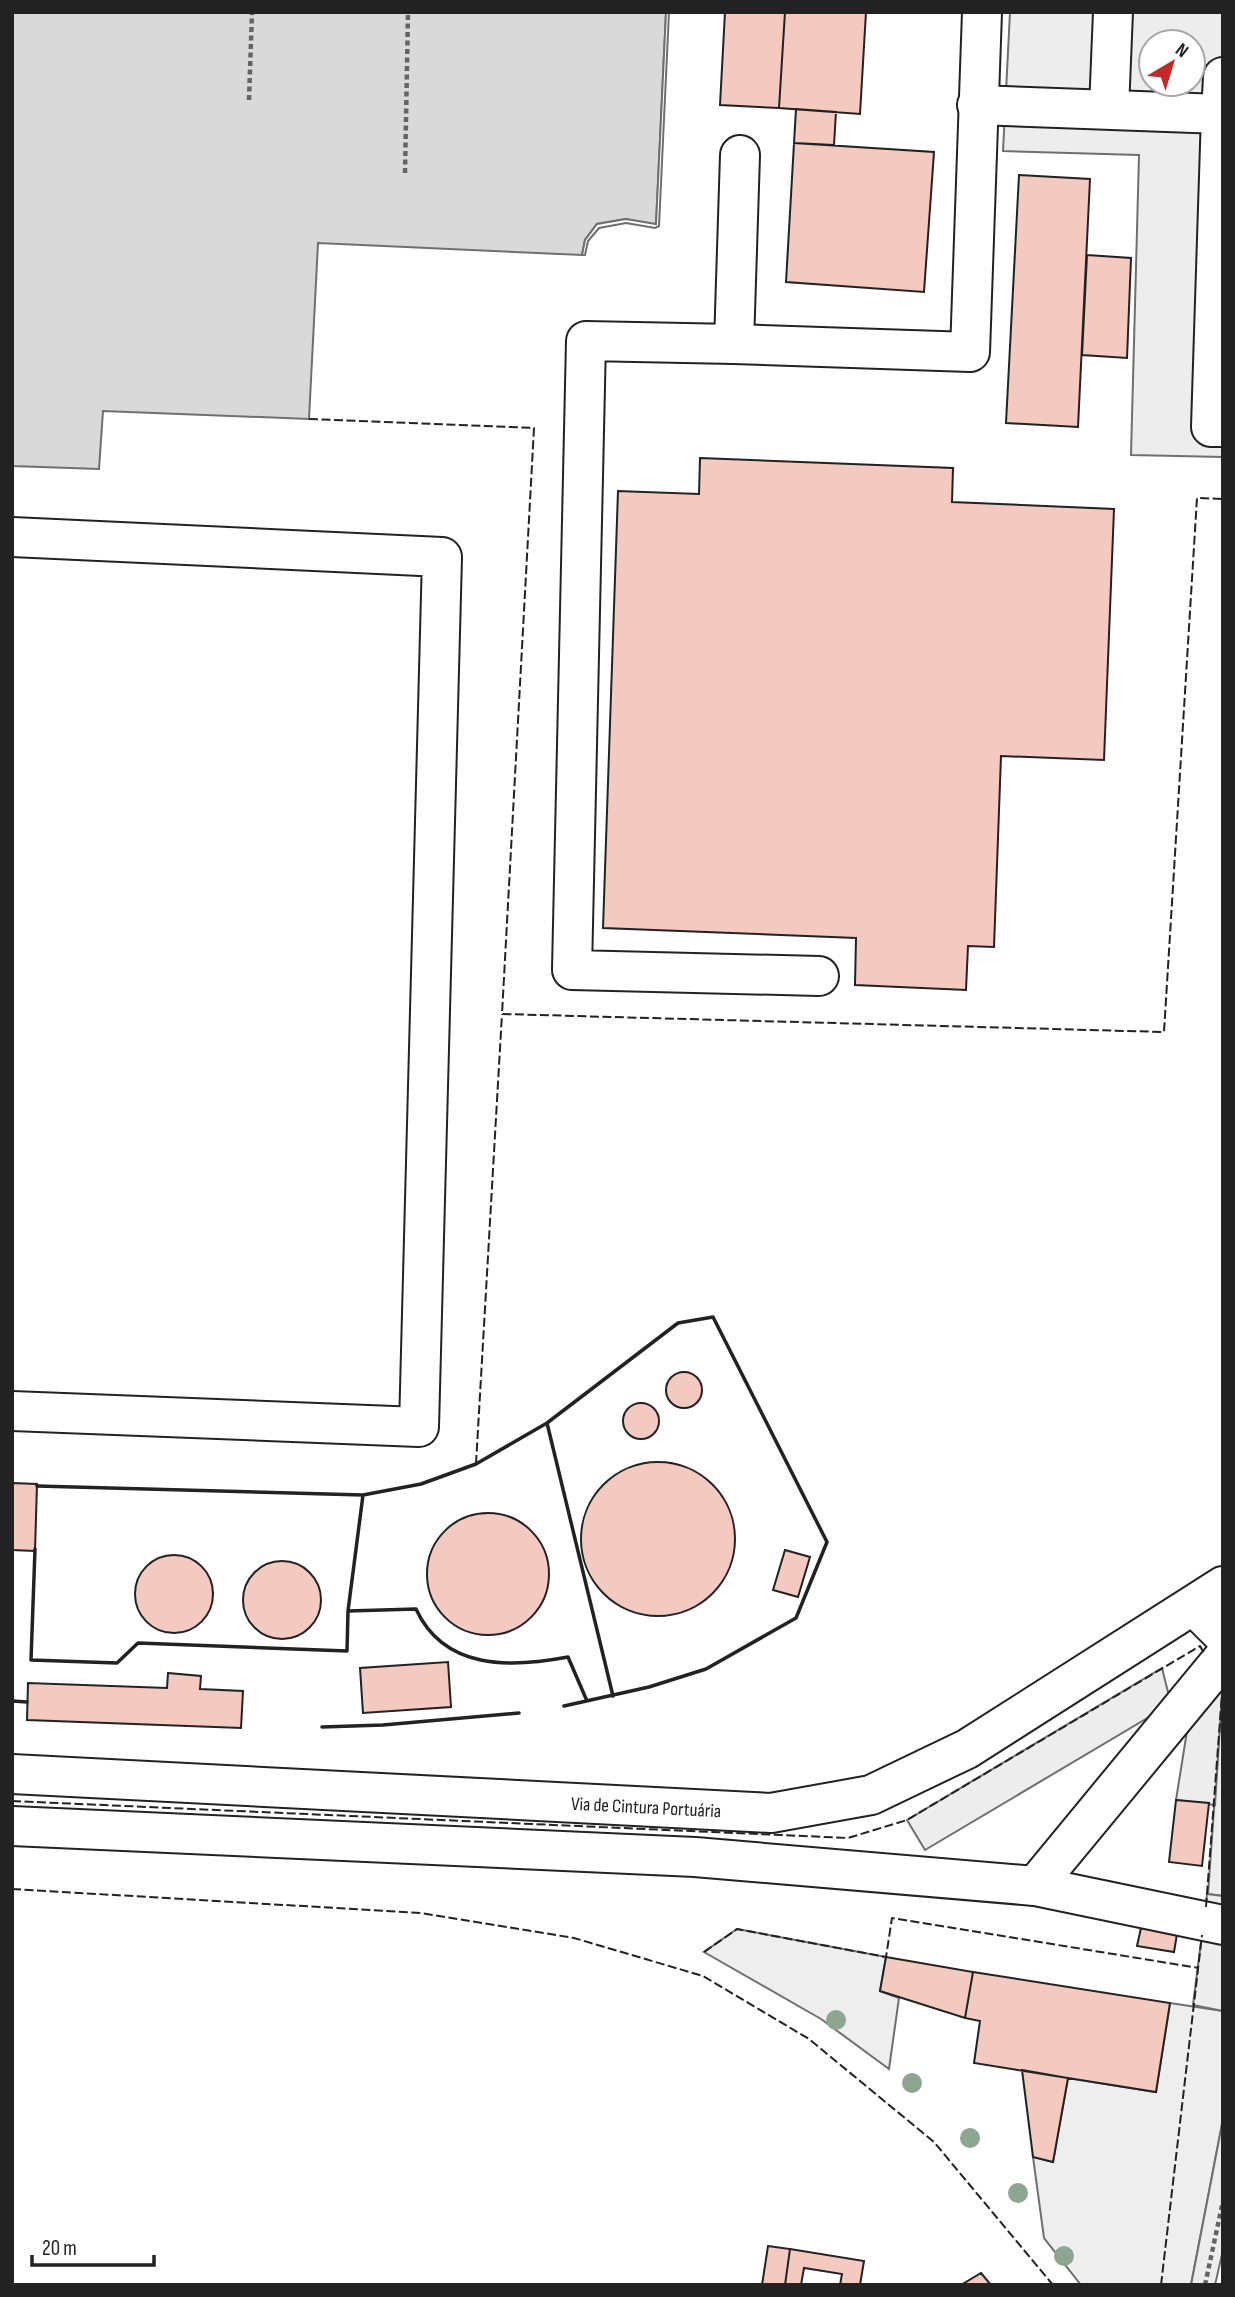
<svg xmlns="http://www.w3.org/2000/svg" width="1235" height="2297" font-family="'Sofia Sans Condensed',sans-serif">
<rect width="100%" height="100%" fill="#fff"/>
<path fill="#eee" stroke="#6f6f6f" stroke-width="2" d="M1223 1681V1896L1208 1894Z
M737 1929 886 1957 880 1991 899 1998 889 2069 821 2019 704 1952Z
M1170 2003 1223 2011V2119L1191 2285H1081L1044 2238 1033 2157 1053 2162 1068 2078 1156 2092Z"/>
<path fill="#ededed" stroke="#6f6f6f" stroke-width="2" fill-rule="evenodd" d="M1010 12H1223V457L1131 455 1139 155 1003 151ZM1151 42H1193V84H1151Z
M1162 1668 1171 1704 925 1850 907 1820Z
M1223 1677 1215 1805 1176 1800 1191 1706Z
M1207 1894 1223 1896V2011L1193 2005Z
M1223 2119V2250L1215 2285H1191Z"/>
<path fill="#d9d9d9" stroke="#6f6f6f" stroke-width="2" d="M12 12H666L656 225 626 219 597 224 585 240 582 255 318 243 309 419 103 411 99 469 12 466Z"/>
<path fill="#fff" stroke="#6f6f6f" stroke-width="2" d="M666 12H669L659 226 655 228 626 223 599 228 588 241 585 255H582L585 240 597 224 626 219 656 224Z"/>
<path fill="#f3c9c0" stroke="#222" stroke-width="2" d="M725 12H785L779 108 720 105Z
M785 12H866L860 114 779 108Z
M796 109 836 112 834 145 794 143Z
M794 143 934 152 924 292 786 282Z
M1019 175 1090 179 1078 427 1006 423Z
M1087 255 1131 258 1127 358 1082 355Z
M700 458 953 468 952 502 1114 509 1104 760 1001 756 994 947 968 946 966 990 855 985 856 938 603 928 618 491 699 494Z
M666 1390a18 18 0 1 1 36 0a18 18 0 1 1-36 0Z
M623 1421a18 18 0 1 1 36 0a18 18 0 1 1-36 0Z
M581 1539a77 77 0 1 1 154 0a77 77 0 1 1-154 0Z
M12 1483 37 1484 35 1551 12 1550Z
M427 1574a61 61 0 1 1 122 0a61 61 0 1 1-122 0Z
M785 1550 810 1557 798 1597 773 1590Z
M135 1594a39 39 0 1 1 78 0a39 39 0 1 1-78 0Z
M243 1600a39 39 0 1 1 78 0a39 39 0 1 1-78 0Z
M448 1662 451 1707 363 1713 360 1668Z
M168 1673 201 1676 200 1689 243 1691 241 1728 27 1720 28 1683 167 1688Z
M1176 1800 1209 1803 1202 1866 1169 1862Z
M1141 1928 1177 1934 1174 1952 1137 1946Z
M886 1957 973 1972 965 2018 880 1991Z
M973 1972 1170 2003 1156 2092 974 2063 980 2021 965 2018Z
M1022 2070 1068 2078 1053 2162 1033 2157Z
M768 2246 790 2249 785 2285H762Z
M790 2249 864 2261 860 2285H840L842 2274 804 2268 801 2285H785Z
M981 2273 991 2285H961Z"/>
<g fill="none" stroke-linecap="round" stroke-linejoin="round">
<defs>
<g id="minor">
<path d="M977 105 1221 114 1211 427H1223"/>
<path d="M1109 109 1113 12"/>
<path d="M1221 114 1223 77"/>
<path d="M740 155 734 344 970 352 982 12"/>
<path d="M734 344 586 341 572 970 819 976"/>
<path d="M12 537 442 557 419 1427 12 1411"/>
<path d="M1194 1606 1223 1635"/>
<path id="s1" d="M12 1774 771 1813 871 1795 967 1749 1223 1586"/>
<path d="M12 1826 695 1857 1035 1886 1223 1925"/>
<path d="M1035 1886 1223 1658"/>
</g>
</defs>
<use href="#minor" stroke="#222" stroke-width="42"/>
<path stroke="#646464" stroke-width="4.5" stroke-dasharray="5 3.5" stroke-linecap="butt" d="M249 100 252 12
M405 173 408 12
M1205 2285 1223 2201"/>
<use href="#minor" stroke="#fff" stroke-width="38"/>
<path stroke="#222" stroke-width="2" stroke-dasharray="9 3.5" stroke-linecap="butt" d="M309 419 534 428 502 1014 1164 1032 1197 498 1223 499
M476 1464 502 1014
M12 1801 848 1838 907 1820 1200 1646 1205 1655
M12 1889 421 1913 574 1938 703 1976 809 2039 934 2142 1053 2285
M1206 1907 1223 1681
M704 1952 737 1929 886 1957 892 1918 1199 1968
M1161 2285 1202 1935"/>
<path stroke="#222" stroke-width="3.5" d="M547 1423 613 1696
M37 1486 363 1495 421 1484 476 1464 547 1423 678 1323 713 1317 827 1542 796 1618 706 1669 649 1687 564 1706
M363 1495 348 1611 416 1609C444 1670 510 1668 568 1657L587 1701
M35 1549 31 1660 117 1663 138 1643 347 1651 348 1611
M12 1701 27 1702
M322 1727 383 1725 519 1713"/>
</g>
<g fill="#8da692">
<circle cx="836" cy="2020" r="10"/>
<circle cx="912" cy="2083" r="10"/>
<circle cx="970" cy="2138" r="10"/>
<circle cx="1018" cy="2193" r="10"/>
<circle cx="1064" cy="2256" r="10"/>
</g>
<g text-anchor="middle" stroke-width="5" stroke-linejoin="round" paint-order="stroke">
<g font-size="19" fill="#222" stroke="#fff">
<text dy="7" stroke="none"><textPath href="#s1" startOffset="635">Via de Cintura Portuária</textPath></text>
</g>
</g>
<rect width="1235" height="2297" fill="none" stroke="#222222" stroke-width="28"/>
<g transform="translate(1172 63) rotate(38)"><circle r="33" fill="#ffffff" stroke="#a7a7a7" stroke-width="2"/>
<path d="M0-5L12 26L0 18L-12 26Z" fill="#c62828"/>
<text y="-10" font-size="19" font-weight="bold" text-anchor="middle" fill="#222222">N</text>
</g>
<path d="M32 2255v10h122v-10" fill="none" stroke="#222222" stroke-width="3.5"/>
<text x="42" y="2255" font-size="21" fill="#222222" stroke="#ffffff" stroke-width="5" paint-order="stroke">20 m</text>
</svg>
